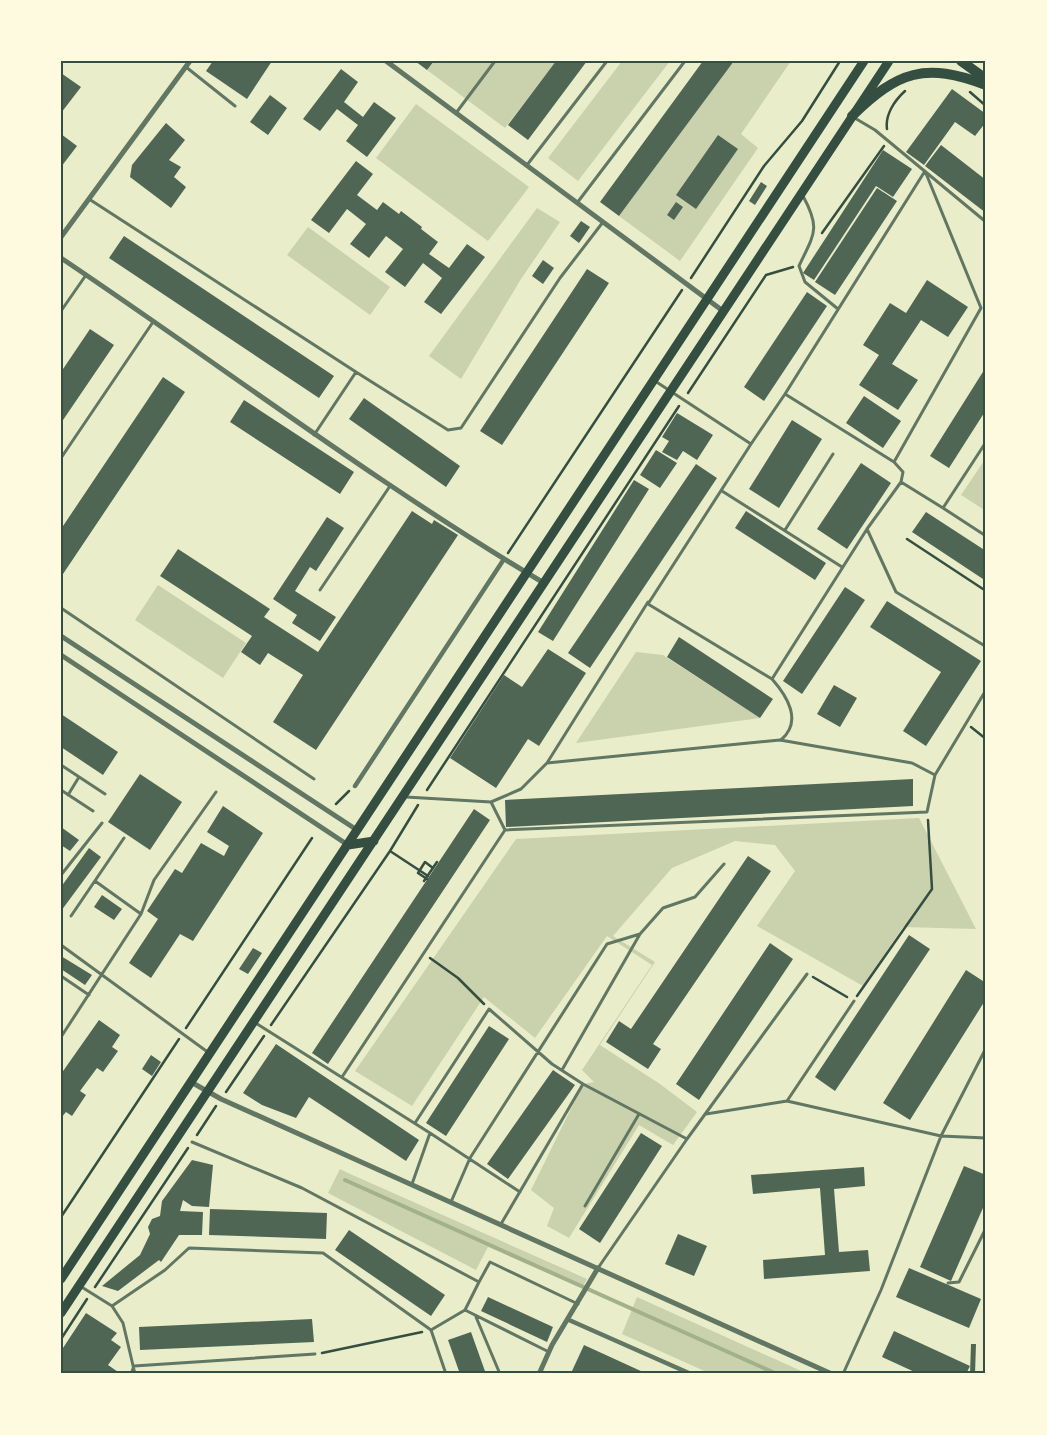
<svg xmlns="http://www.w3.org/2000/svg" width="1047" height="1435" font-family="'Sofia Sans Condensed',sans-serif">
<rect width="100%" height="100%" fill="#e9edc9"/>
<path fill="#cad2ad" d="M434 61H556L505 128 427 70Z
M622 61H670L578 181 548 158Z
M734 61H791L741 134 758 148 680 261 619 216Z
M416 104 529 187 488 241 376 158Z
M537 208 560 222 521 279 461 379 429 356Z
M308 227 390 287 370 315 287 255Z
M986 458V511L961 495Z
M158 585 246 643 223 678 135 620Z
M636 652 663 655 760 718 576 743Z
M919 818 976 929 903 927 863 986 757 926 795 871 775 845 735 841 672 868 613 936 655 962 600 1045 660 1084 697 1112 673 1145 639 1125 569 1238 547 1226 554 1208 531 1190 583 1084 594 1082 582 1070 652 965 607 936 535 1038 484 997 412 1106 355 1071 516 839Z
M340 1169 348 1173 587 1279 582 1288 488 1247 476 1270 328 1193Z
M637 1297 808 1374H711L622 1334Z"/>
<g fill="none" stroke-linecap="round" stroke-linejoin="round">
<path stroke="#a3b18a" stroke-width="4" d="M345 1180 777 1374"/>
</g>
<path fill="#4f6655" d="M213 61H272L247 99 206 71Z
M415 61H434L427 70Z
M556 61H587L528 140 508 125Z
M703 61H734L619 216 600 202Z
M341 69 358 82 344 102 363 117 374 102 396 118 367 157 346 141 358 125 337 109 320 131 303 119Z
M61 73 81 87 61 113Z
M952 89 986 114V122L975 136 955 122 924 165 906 152Z
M270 95 287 108 268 135 250 122Z
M166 123 185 140 169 160 181 167 174 177 186 187 171 208 130 177 132 165Z
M61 134 77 146 61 167Z
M718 135 738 149 696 209 676 195Z
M941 145 986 180V213L925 166Z
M883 150 912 169 893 197 876 186 814 280 803 273Z
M356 161 373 174 357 195 377 210 383 202 399 214 401 211 422 227 421 229 438 242 429 254 449 268 467 244 485 257 441 314 424 302 442 278 423 263 405 287 385 272 403 249 386 236 369 258 350 244 366 224 347 209 329 233 311 220Z
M761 182 767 186 755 205 749 201Z
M877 188 897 201 835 295 815 282Z
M676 202 683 207 674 220 667 215Z
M581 221 590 227 579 243 570 236Z
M124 236 334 376 319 398 109 258Z
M543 260 554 268 543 284 532 276Z
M587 269 609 283 502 445 480 431Z
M927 280 968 307 948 337 921 320 892 364 918 380 898 410 859 385 879 355 863 345 890 303 906 313Z
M807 292 827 306 764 401 744 387Z
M90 329 114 345 61 423V372Z
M986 367V410L949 468 930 456Z
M163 377 185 392 63 574 61 572V529Z
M864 396 901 421 883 448 846 423Z
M364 398 460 466 446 487 349 419Z
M244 400 354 472 340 494 230 422Z
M677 413 713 435 697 460 683 451 677 460 662 452 669 441 662 437Z
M792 420 822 439 779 508 749 489Z
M656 450 677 463 660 488 640 475Z
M861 463 891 483 847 549 817 529Z
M696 464 717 478 590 668 568 653Z
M634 480 649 489 553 641 538 632Z
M412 511 432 524 434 520 458 535 316 750 273 722 303 675 268 653 260 665 241 652 252 636 160 576 178 549 270 609 264 617 318 652Z
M746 511 826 563 815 580 735 528Z
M926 512 986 551V581L912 532Z
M327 517 344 528 316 571 310 567 295 591 336 617 320 641 292 623 297 615 273 599Z
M845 587 865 600 802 694 783 681Z
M887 601 981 661 926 746 903 731 941 672 870 627Z
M679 637 773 699 760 718 667 657Z
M548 649 586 673 539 746 528 739 496 788 450 758 504 675 522 687Z
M834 685 857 698 840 727 817 714Z
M61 714 118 752 103 775 61 747Z
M140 774 182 802 150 850 108 822Z
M913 779V806L506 827 505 800Z
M223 806 263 833 193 941 180 934 151 978 129 963 158 919 147 911 175 869 182 873 201 843 224 856 229 846 207 832Z
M474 809 490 820 328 1064 312 1053Z
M61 827 79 840 70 851 61 845Z
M89 848 101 857 61 911V887Z
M748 856 771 871 653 1044 661 1049 648 1069 606 1042 619 1021 631 1029Z
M102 895 122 909 114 920 94 907Z
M909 935 930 949 835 1091 815 1077Z
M770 943 793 959 699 1100 676 1084Z
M253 948 262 953 248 974 239 969Z
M61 956 92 975 85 985 61 969Z
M966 970 986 983V999L910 1120 883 1103Z
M99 1020 120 1035 112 1047 118 1051 103 1072 97 1068 80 1091 86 1095 72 1116 66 1112 61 1118V1074Z
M489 1026 509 1039 446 1136 426 1123Z
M276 1044 419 1140 406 1161 309 1097 296 1118 262 1105 243 1093Z
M151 1055 161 1062 152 1076 142 1069Z
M553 1070 575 1085 508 1179 487 1164Z
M641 1133 662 1146 600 1243 579 1229Z
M192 1160 213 1165 209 1207 192 1206 183 1200 180 1211 203 1212 202 1235H179L161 1262 159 1260 118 1291 102 1286 140 1255 150 1234 148 1227 152 1219 160 1216 162 1201Z
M964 1166 986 1175V1201L951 1281 920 1267Z
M864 1167 865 1186 834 1189 839 1252 868 1250 870 1271 764 1279 763 1260 825 1255 820 1188 753 1194 751 1175Z
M210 1209 327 1213 326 1239 209 1235Z
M349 1230 445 1295 431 1316 335 1250Z
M678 1234 707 1246 694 1276 665 1264Z
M909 1268 981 1299 969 1328 896 1297Z
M488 1297 553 1327 547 1342 481 1311Z
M86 1313 117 1333 111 1340 121 1347 108 1365 121 1374H61V1351Z
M312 1319 314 1342 140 1350 139 1327Z
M894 1331 970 1366 966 1374H919L882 1357Z
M471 1332 486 1374H460L448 1340Z
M971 1344H976L975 1374H970Z
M584 1345 643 1372 642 1374H579L572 1371Z"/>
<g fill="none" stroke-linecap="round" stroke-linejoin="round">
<path stroke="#344e41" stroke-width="2.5" d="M970 92 986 106
M887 129C885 115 894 101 905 91
M822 233 884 146
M691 278 764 166 802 121 840 61
M688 393 766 275 793 267
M907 539 986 591
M508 553 682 290
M971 727 986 739
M427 790 679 406
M336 804 349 791
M390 851 428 876
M427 879 418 873 425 862 433 868
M424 881 437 862
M430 958 458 978 484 1004
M813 977 847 997
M857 996 932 889 928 820
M271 1025 390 851 418 805
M186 1028 312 838
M226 1092 264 1036
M197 1135 216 1106
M61 1217 179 1039
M95 1287 188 1148
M61 1339 87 1299
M322 1353 422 1332"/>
<path stroke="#617663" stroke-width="3" d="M186 67 235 106
M456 113 495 61
M853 117 875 130 986 222
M527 165 607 61
M803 196C821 229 814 234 799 266L805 282 838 309
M89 199 356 372
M577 203 685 61
M61 311 86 275
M655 381 751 444 648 604 772 679C787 696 803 721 781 740
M314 435 356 372 448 430 461 428 560 278 603 222
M986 442 943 508 986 536
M751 444 785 394
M61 458 153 322
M901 482 943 508
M722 491 842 567
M867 529 901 482 903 472 894 462 785 394 925 171 981 308 894 462
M785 530 833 454
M320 590 390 486
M61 608 314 779
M772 679 867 529 896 592 985 646
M547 763 648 602
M61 765 105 794
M61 790 93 811
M68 795 79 777
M406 797 491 802 521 789 547 763 780 740 912 763 935 775
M491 802 505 830 927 812 935 775 986 690
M61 875 102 823
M95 881 141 914
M71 916 124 838
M61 945 209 1053
M61 976 89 995
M254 1022 430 1133 412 1184
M61 1037 141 914 154 880 216 792
M562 1070 640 934
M342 1077 505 830
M583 1084 687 1139 598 1268
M787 1101 941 1136 986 1138
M706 1114 787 1101 854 1001
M415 1123 489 1009 552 1064 583 1084 501 1224
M430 1133 520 1192
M687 1139 807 974
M192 1142 302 1188 479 1282 490 1262 578 1304
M451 1202 470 1158 607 944 640 934 663 908 695 897 724 864
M585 1206 639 1114
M948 1283 959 1282 986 1228
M80 1286 112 1306 165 1270 189 1248 323 1253 431 1330 446 1374
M112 1306 123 1323 135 1374
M465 1310 549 1352
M476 1317 500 1374
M431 1330 465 1310 479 1282
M131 1374 134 1366 315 1354
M843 1374 881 1290 941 1136 986 1048"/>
<path stroke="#617663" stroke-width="4.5" d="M355 786 504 559
M569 1320 691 1374"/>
<path stroke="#617663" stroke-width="5" d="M386 61 723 311
M61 237 190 61
M61 258C222 366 377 484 544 583
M61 636 357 830
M61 655 348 845
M191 1082 221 1099 832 1374
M539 1374 552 1345 598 1268"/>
<path stroke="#344e41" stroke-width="9" d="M348 845 374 841
M61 1279 864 61
M61 1313 889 61"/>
<path stroke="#344e41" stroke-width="10" d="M961 61 986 79
M852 116C898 71 925 62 986 85"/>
</g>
<rect width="1047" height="1435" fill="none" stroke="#fefae0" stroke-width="125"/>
<rect x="62" y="62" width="922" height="1310" fill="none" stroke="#344e41" stroke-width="2"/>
</svg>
